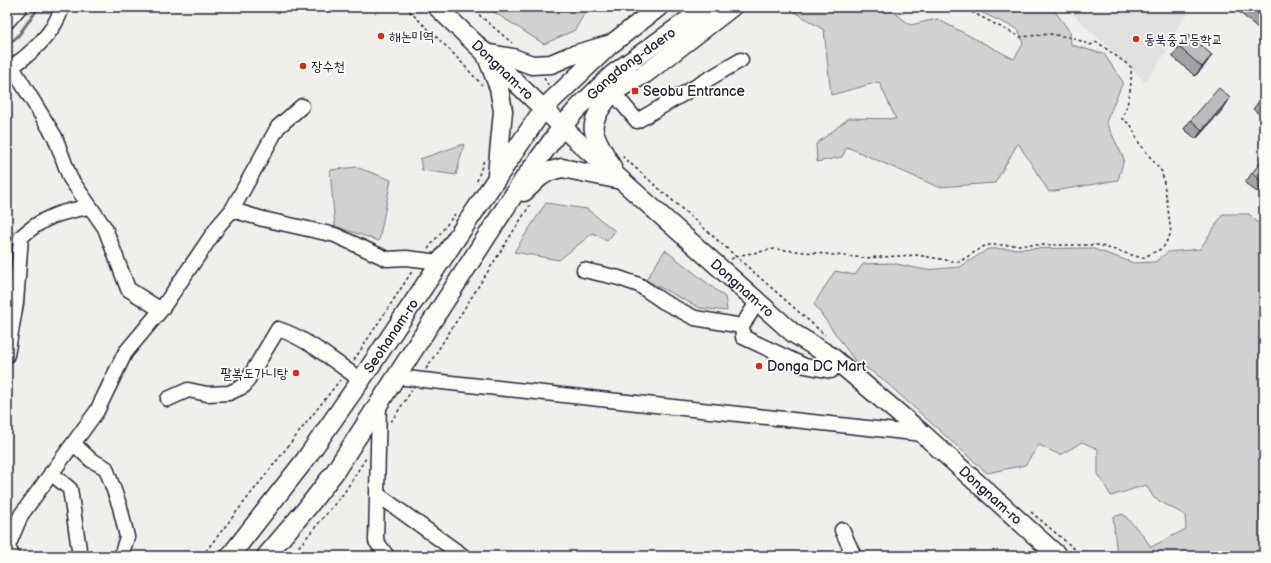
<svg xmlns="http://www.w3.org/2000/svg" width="1271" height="563" font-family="'Balsamiq Sans','Poor Story',sans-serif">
<rect width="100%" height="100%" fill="#f0efec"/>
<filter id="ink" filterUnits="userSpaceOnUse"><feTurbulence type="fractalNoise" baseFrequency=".025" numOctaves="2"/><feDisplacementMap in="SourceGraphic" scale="8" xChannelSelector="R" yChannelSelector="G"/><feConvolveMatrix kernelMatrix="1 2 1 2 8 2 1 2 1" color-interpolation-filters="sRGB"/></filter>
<g filter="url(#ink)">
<path fill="#e0e0df" d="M1065 7H1194L1178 26 1166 52 1155 69 1145 82Z"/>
<path fill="#d2d1d1" stroke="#7a7a86" d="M486 7H590L587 9 575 30 544 44Z
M792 7H888L910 25 937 19 1014 59 1023 44 1019 30 970 7H1052L1070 32 1071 45 1104 54 1123 82 1106 122 1124 159 1118 180 1049 192 1018 143 995 183 938 187 847 147 842 157 817 162 816 144 849 118 896 119 879 82 831 95 824 30 790 9Z
M464 144 456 175 422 170 420 159Z
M356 167 391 180 379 241 335 226 330 170Z
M546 203 587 209 615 231 607 241 593 233 559 260 514 252Z
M1223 214H1249L1264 229V556H1117L1113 517 1123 514 1142 534 1151 547 1186 529 1185 515 1154 498 1146 485 1111 496 1098 474V449L1082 442 1060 455 1039 445 1025 465 987 473 880 377 855 361 814 304 835 271 855 275 863 264 892 263 925 270 960 267 988 249 1091 248 1134 263 1155 262 1168 252 1200 249Z
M665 250 725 297 727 311 700 308 646 280Z"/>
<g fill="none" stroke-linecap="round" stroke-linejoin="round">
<path stroke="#737381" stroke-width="3" d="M7 46 18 36 39 7"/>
<defs>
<path id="minor" d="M7 22 20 7
M12 67 55 137 70 178 105 228 128 289 161 310
M7 70C29 56 55 33 62 7
M613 92 637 121 741 60
M232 210 263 219 335 235 387 259 406 258 440 262
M584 270 619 278 639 285 664 302 695 318 742 326
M758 301 742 326 743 337 805 366 831 371
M7 355 16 303 21 237C43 217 60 212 89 207
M396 377 923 434
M168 399 188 390 207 394 229 393 244 386 278 329C307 338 336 363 361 380
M379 403 376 541 387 556
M74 444 91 460 106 468 120 507 127 537 121 556
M51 473 70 489 80 556
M377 494 463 556
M842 530 854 556
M12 556 8 546 21 515 97 411 125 353 161 310 219 225 232 210 278 127 302 106"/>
<g id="major">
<path id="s1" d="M437 7 574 138 793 333 832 357 923 434 1058 556"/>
<path d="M485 53 513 58 532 65 551 64 570 56 608 45"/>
<path d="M487 57 499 88 503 111 497 175"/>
<path d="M620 88 645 74 732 7"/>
<path d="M612 167C606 156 597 143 594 131 590 115 618 86 628 74"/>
<path d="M524 192 540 177 550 171 562 168 621 180"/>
<path id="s2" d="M230 556 305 460 361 380 544 108 610 45 659 7"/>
<path id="s3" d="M266 556 307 508 334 473 524 179 562 127 577 109 613 74 706 7"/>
</g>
</defs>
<use href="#minor" stroke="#22223b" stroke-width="17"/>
<use href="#major" stroke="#22223b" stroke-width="21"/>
<path stroke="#22223b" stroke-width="1.5" stroke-dasharray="3 3" stroke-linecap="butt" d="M405 7 451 51 482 85
M470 7 512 43
M745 11 750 7
M544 78 548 85
M622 156 825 335
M477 181 484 160
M428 249 455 214
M731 259 741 255 775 249 865 258 916 255 959 262 986 245H1098L1142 258 1163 248 1171 233 1167 201 1162 172 1139 143 1131 125 1122 119C1129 102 1132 86 1131 67L1097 42 1090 45 1074 38 1050 34 1020 37 962 7
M354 360 413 270
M426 369 530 205
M391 422 412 390
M1031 512 1083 556
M202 556 340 380
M291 556 344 493 366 458"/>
<use href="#minor" stroke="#fdfcf7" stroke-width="14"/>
<use href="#major" stroke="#fdfcf7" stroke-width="18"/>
</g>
<path fill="#a2a2a5" stroke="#22223b" d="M1233 7H1264V33Z
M1179 47 1205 65 1195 76 1172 56Z
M1264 95V118L1253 109Z
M1224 108 1196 139 1184 129 1191 120Z
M1252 173 1264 183 1257 192 1245 183Z"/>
<path fill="#848486" stroke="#22223b" d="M1212 55 1205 65 1195 76 1202 67Z
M1230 98 1224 108 1196 139 1202 130Z
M1264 182V183L1257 192Z"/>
<path fill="#bcbcc0" stroke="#22223b" d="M1251 7H1264V17Z
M1189 35 1212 55 1202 67 1179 47Z
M1219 88 1230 98 1202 130 1191 120Z
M1264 95V103L1260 100Z
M1264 158V182L1263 183 1252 173Z"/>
</g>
<g fill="#c8321e" stroke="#fdfcf7" stroke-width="1.5">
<circle cx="381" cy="36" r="4"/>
<circle cx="1136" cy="39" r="4"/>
<circle cx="303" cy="66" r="4"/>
<rect x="631" y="87" width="8" height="8" rx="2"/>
<circle cx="759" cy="366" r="4"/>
<circle cx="296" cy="373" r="4"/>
</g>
<g text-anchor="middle" stroke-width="3.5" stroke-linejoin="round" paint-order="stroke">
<g font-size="14" fill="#22223b" stroke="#fdfcf7" text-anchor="start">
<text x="389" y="41">해논미역</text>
<text x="1144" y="44">동북중고등학교</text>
<text x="311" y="71">장수천</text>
<text x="643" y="96">Seobu Entrance</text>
<text x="767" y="371">Donga DC Mart</text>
<text x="288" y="378" text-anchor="end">팔복도가니탕</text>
</g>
<g font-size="14" fill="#22223b" stroke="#fdfcf7">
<text dy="5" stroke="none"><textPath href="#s3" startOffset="616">Gangdong-daero</textPath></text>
<text dy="5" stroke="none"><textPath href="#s1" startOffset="91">Dongnam-ro</textPath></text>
<text dy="5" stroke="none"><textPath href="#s1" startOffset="415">Dongnam-ro</textPath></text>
<text dy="5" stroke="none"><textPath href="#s2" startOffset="273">Seohanam-ro</textPath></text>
<text dy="5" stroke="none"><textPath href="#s1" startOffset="739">Dongnam-ro</textPath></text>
</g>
</g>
<rect width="1271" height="563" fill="none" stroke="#fdfcf7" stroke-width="24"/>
<rect x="12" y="12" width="1247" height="539" fill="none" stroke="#22223b" stroke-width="1.5" filter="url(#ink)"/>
</svg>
